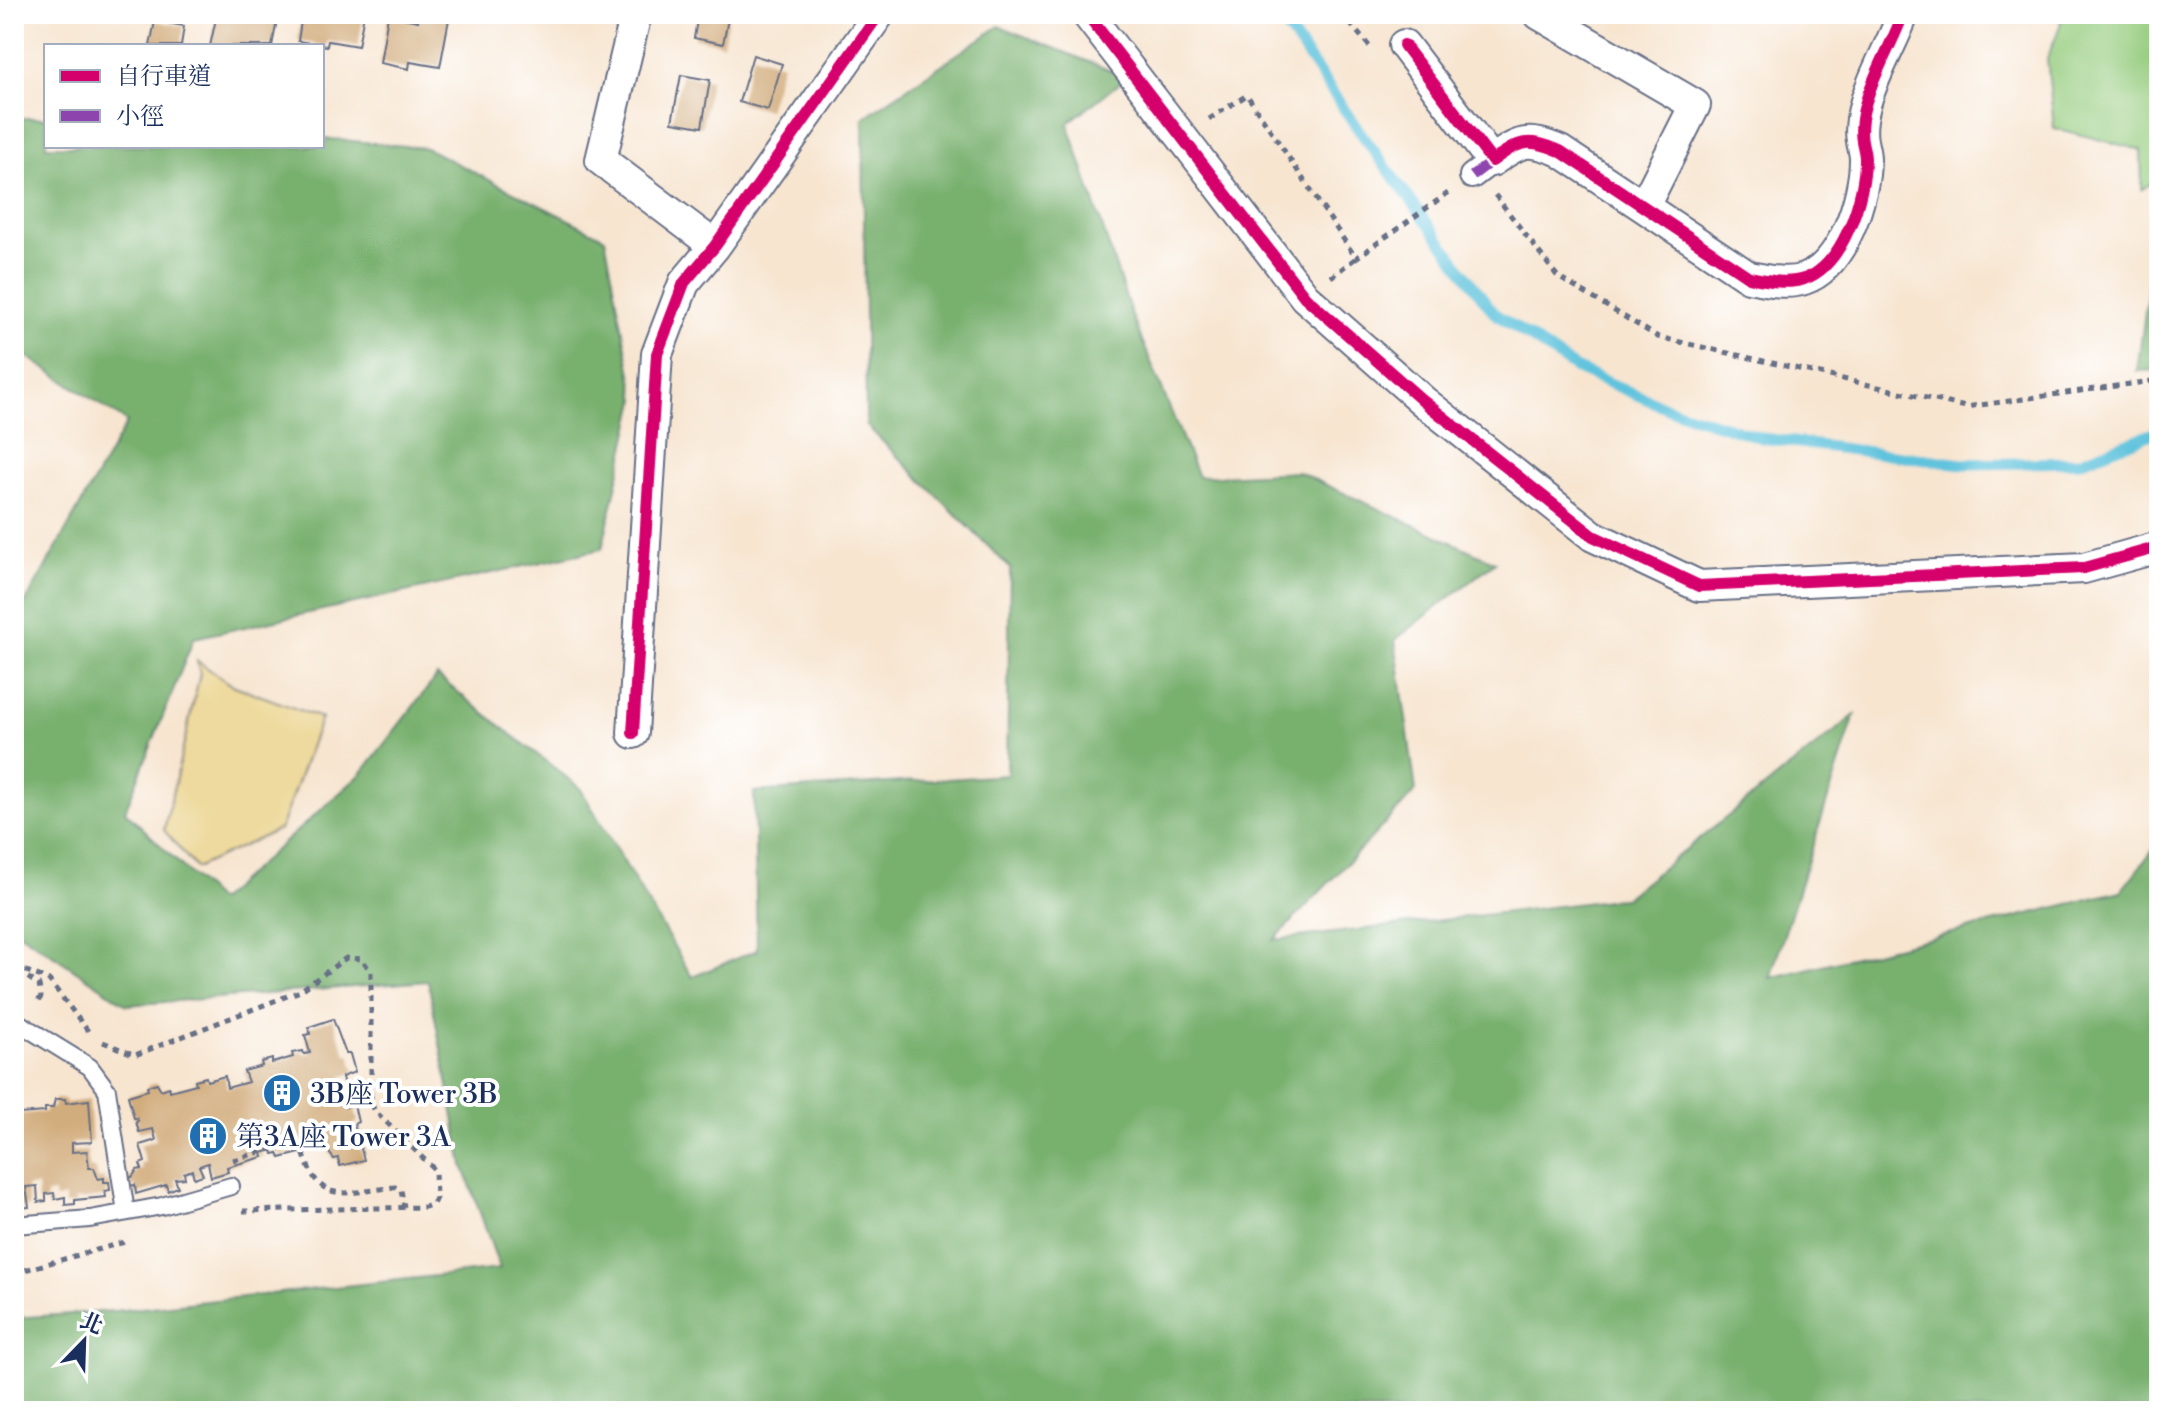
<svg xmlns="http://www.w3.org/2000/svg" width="2173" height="1425" font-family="'Libre Bodoni','Noto Serif TC',serif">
<rect width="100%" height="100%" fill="#fff"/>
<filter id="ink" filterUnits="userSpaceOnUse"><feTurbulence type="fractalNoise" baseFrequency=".0125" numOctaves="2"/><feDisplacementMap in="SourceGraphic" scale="16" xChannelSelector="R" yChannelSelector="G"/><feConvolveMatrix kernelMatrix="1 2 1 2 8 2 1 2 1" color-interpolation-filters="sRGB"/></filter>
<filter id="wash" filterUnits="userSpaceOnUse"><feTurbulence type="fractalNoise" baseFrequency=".006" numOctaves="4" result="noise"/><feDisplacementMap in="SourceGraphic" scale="32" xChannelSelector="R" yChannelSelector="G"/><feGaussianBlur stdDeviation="1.8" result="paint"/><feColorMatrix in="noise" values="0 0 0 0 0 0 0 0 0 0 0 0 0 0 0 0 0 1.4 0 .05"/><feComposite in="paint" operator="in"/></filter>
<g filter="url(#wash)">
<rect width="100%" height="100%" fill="#f7e5d0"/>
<path fill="#96cc7f" stroke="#587e6e" stroke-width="2" d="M2062 14H2152L2159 41V179L2142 189 2141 150 2054 128 2047 59 2060 26Z"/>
<path fill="#78b06e" stroke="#4a7066" stroke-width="2" d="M999 26 1127 77 1068 123 1132 316 1198 477 1298 472 1495 562 1395 640 1416 791 1274 940 1625 898 1855 715 1770 978 2121 891 2159 842V1411H14V1318L114 1311 500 1269 463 1165 428 981 127 1005 14 929V623L127 422 14 348V118H46V146H322V138L426 148 605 238 636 400 602 549 194 638 125 811 218 901 360 775 437 676 580 788 692 977 757 950 754 792 1007 775 1010 568 866 425 863 118Z
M2159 272V370L2137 371 2150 274Z"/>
<path fill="#eeda9e" stroke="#84847e" stroke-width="2" d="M197 661 232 685 321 718 280 829 196 868 164 830 200 674Z"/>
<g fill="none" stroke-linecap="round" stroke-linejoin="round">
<path stroke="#60c3dd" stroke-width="11" d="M1273 14 1295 38 1355 125 1494 313 1575 368 1667 408 1762 438 1962 464 2079 462 2159 431"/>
</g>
<g id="blocks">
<path fill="#d1ac7c" d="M217 14 247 18 248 14 278 15 272 46H210Z
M302 14H364L358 46 328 41 327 46 298 41Z
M420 14 449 19 440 67 410 62 409 69 380 63 388 15 418 21Z
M698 14H729L723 44 694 38Z
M155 21 184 26 181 46H150Z
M753 55 782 64 768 110 739 102Z
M681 75 710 80 702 127 672 122Z
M333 1019 346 1054H350L355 1072 342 1077 344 1087 323 1091 325 1098 335 1095 336 1100 342 1099 345 1107 354 1105 358 1122 354 1124 364 1160 340 1166 338 1158 334 1159 330 1154 326 1140 298 1148 300 1153 280 1158 278 1153 273 1154 272 1150 262 1153 263 1157 227 1167 228 1172 211 1177 208 1163 199 1166 203 1175 194 1178 192 1170 184 1173 185 1178 175 1179 178 1187 168 1191 166 1185 136 1194 135 1185 129 1186 127 1178 132 1177 137 1170 142 1169 140 1164 145 1162 140 1145 156 1140 153 1129 139 1132 136 1122 138 1121 137 1118H134L128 1096 148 1090 147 1086 157 1083 161 1090 169 1087 170 1091 196 1084 195 1080 206 1077 207 1081 225 1076 227 1088 248 1082 244 1071 262 1066 261 1062 272 1059V1063L293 1057 292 1053 303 1051 304 1054 310 1053 305 1035 310 1034 309 1027Z
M55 1099H65L66 1103 89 1100 92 1142 72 1143V1152L87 1151 89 1168H94L98 1179 104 1178V1182H109L110 1190 105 1191 106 1197 75 1200V1204L65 1205V1197L55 1199 54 1193 46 1194V1201L38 1202 37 1186 26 1187 29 1207 18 1208 17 1203H14V1110H19V1114L45 1112V1108H53Z"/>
</g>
</g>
<g filter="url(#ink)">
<use href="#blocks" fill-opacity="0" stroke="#686f86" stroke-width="2"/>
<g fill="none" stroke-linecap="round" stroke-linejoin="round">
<defs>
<path id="service" d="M14 1020 90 1067 107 1090 126 1212
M14 1225 90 1219 162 1206 231 1186"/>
<path id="pedestrian" d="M1472 176 1492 161"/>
<path id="minor" d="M636 14 601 160 715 246
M1087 14 1305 297 1423 401 1593 536 1699 586 2084 568 2159 547
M1539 14 1695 105 1644 206
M1404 45 1492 161C1520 141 1527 137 1560 151L1749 277C1765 280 1787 285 1804 279 1843 266 1865 197 1865 159 1865 153 1863 147 1862 141 1860 130 1862 116 1865 105 1873 74 1892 45 1903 14
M633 733 657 354 684 283 715 246 879 14"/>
</defs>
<use href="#service" stroke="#686f86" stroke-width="20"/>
<use href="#pedestrian" stroke="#686f86" stroke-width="28"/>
<use href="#minor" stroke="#686f86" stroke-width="34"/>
<path stroke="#686f86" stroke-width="5" stroke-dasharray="6 6" stroke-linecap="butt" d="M1342 14 1370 47
M1209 119 1247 95 1356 258 1448 193
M1495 195 1558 277 1658 337 1966 407 2159 380
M1331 277 1356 258
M14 966 49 980 91 1035
M18 971 39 985 41 997 36 1004
M103 1042 135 1055 300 991 346 958 362 959 371 972V1103L375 1111 435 1170 436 1198 433 1204 425 1207 243 1211
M233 1160 300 1140C316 1207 338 1194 395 1187L401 1190 404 1207
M14 1273 125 1242"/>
<use href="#service" stroke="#fff" stroke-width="16"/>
<use href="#pedestrian" stroke="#fff" stroke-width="24"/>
<use href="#minor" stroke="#fff" stroke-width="30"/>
<path stroke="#8e44ad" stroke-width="10" stroke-dasharray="20 10" stroke-linecap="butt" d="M1472 176 1492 161"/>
<defs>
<path id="cycleway" d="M1087 14 1305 297 1423 401 1593 536 1699 586 2084 568 2159 547
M1404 45 1492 161C1520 141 1527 137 1560 151L1749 277C1765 280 1787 285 1804 279 1843 266 1865 197 1865 159 1865 153 1863 147 1862 141 1860 130 1862 116 1865 105 1873 74 1892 45 1903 14
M633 733 657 354 684 283 715 246 879 14"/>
</defs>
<use href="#cycleway" stroke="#fff" stroke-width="17"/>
<use href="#cycleway" stroke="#d6006c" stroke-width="12"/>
</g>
</g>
<defs>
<symbol id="building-disc" viewBox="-11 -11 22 22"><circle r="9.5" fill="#1f6fb2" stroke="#fff"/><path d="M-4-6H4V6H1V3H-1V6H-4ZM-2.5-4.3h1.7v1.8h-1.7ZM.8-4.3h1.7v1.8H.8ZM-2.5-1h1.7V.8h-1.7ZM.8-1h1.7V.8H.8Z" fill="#fff"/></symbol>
</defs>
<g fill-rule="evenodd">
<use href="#building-disc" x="260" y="1071" width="44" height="44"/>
<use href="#building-disc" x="186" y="1114" width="44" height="44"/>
</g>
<g text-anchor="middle" stroke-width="8" stroke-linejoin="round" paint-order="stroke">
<g font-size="28" fill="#1b2f5e" stroke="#fff" text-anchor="start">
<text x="310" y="1103">3B座 Tower 3B</text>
<text x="236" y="1146">第3A座 Tower 3A</text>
</g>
</g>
<rect width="2173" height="1425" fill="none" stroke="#fff" stroke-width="48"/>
<rect x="44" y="44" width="280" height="104" fill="#ffffff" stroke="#a4acbf" stroke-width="2"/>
<rect x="60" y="70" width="40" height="12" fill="#d6006c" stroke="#a4acbf" stroke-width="2"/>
<text x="116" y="84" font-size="24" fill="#1b2f5e">自行車道</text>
<rect x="60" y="110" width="40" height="12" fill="#8e44ad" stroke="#a4acbf" stroke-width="2"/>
<text x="116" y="124" font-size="24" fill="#1b2f5e">小徑</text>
<g transform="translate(84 1341) rotate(23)" stroke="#ffffff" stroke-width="6" paint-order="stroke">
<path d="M0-6L14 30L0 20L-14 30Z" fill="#1b2f5e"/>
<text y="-12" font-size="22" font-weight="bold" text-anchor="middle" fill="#1b2f5e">北</text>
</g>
</svg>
